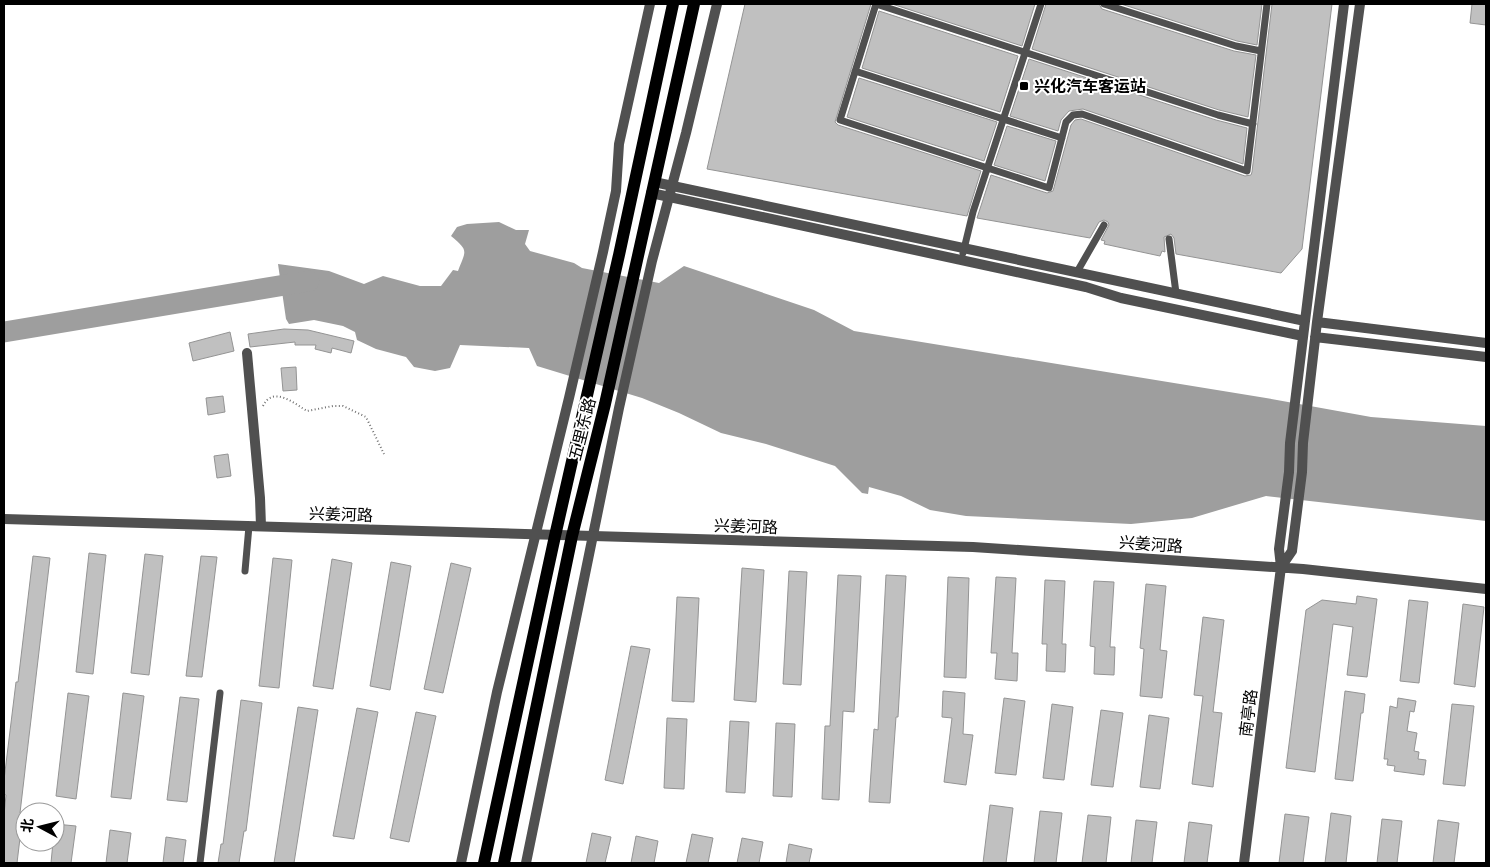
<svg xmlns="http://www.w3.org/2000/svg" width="1490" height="867" font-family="'DejaVu Sans','Noto Sans SC',sans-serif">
<rect width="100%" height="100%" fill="#fff"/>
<path fill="#9e9e9e" d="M499 222 516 230H529L525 244 530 251 574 263 582 268 659 283 684 266 814 310 854 331 1266 398 1371 417 1486 426V521L1266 496 1192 518 1131 524 966 516 930 510 901 496 869 487 868 494 862 493 835 466 766 444 721 433 679 413 642 398 537 366 529 348 460 345 450 368 435 371 414 367 406 357 376 349 357 340 355 332 343 326 314 320 289 324 286 319 278 264 329 271 364 284 383 276 420 286H441L453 270 458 271C466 250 469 251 451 236L457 227 467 224Z"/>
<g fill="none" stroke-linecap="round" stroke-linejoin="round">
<path stroke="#9e9e9e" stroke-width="21" d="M4 332 309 281"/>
</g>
<path fill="#c0c0c0" stroke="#949494" d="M745 4H871L835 122 838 125 981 171 967 216 707 169Z
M892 4H1035L1022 46Z
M1046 4H1099L1102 9 1234 51 1256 55 1248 117 1219 110 1032 49Z
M1121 4H1262L1257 45 1237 41Z
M1272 4H1332L1302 249 1281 273 1176 254 1174 238 1171 234 1164 237 1165 252 1162 251 1160 256 1104 244 1105 241 1101 240 1109 225 1108 222 1104 220 1099 222 1090 238 977 218 991 175 1047 193 1053 191 1071 125 1075 120 1081 119 1245 176 1251 175 1252 172Z
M1472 4H1486V25L1470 23Z
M879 11 1018 56 1000 112 862 68Z
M1029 59 1216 120 1247 128 1243 164 1083 109 1069 111 1061 120 1058 131 1010 116Z
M859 78 997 122 984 161 847 117Z
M1007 126 1056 141 1045 181 994 165Z
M284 329 308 330 354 341 351 353 332 348 331 353 315 349 316 345H295V342L250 347 248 334Z
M230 332 234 351 193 361 189 343Z
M296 367 297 390 283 391 281 368Z
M223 396 225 412 208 415 206 398Z
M228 454 231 476 217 478 214 456Z
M89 553 106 555 93 674 76 672Z
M145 554 163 556 149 675 131 673Z
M33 556 50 558 20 813H23L17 863H4V815L6 795 4 794V780L16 682H18Z
M201 556 217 557 202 677 186 676Z
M273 558 292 560 279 688 259 686Z
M332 559 352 563 333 689 313 686Z
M391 562 411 566 390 690 370 686Z
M451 563 471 568 443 693 424 689Z
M742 568 764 570 756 702 734 700Z
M789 571 807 572 801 685 783 684Z
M838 575 861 576 854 712 843 711 839 800 822 799 825 726H830Z
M886 575 906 576 898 717H896L890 803 869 802 874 729 878 730Z
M948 577 969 578 966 678 944 677Z
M996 577 1016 578 1012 653H1018L1017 681 995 679 997 653H991Z
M1045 580 1065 581 1062 644H1066L1065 672 1046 671 1047 644H1042Z
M1094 581 1114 582 1110 647H1115L1114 675 1094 674 1095 647 1090 646Z
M1146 584 1166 586 1160 650 1167 651 1162 698 1140 696 1144 649 1140 648Z
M1357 596 1377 599 1367 677 1347 675 1353 627 1333 624 1315 772 1286 768 1306 610 1322 600 1356 604Z
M677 597 699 598 694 702 672 701Z
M1409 600 1428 602 1419 683 1400 681Z
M1463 604 1484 607 1475 687 1454 684Z
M1203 617 1224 620 1213 712 1222 713 1213 787 1192 784 1203 696 1194 695Z
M631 646 650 649 623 784 605 780Z
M943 691 965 693 963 734 973 735 966 785 944 782 952 718 942 717Z
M1345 691 1365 694 1363 713H1361L1353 781 1335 779Z
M68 693 89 696 76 799 56 796Z
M123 693 144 696 131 799 111 797Z
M180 697 199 699 187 802 167 800Z
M1004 698 1025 701 1016 775 995 773Z
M1398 698 1416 701 1414 712 1410 711 1407 731 1417 733 1414 751 1419 752 1418 759 1426 760 1424 775 1394 771 1395 766 1387 765 1388 759H1384L1390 706 1397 708Z
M241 700 262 703 246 831H244L239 863H218L221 844H223Z
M1052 704 1073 707 1064 780 1043 778Z
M1452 704 1474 706 1465 786 1443 784Z
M298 707 318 710 294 863H274Z
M357 708 378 712 354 839 333 836Z
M1101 710 1123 713 1113 787 1091 785Z
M416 712 436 716 409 842 390 838Z
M1149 715 1169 718 1160 789 1140 787Z
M667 718 687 719 684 789 664 788Z
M730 721 749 722 745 793 726 792Z
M776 723 795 724 792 797 773 796Z
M990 805 1013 808 1006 863H983Z
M1040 811 1062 813 1056 863H1034Z
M1331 813 1351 816 1346 863H1325Z
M1285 814 1309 817 1303 863H1279Z
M1088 815 1111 817 1106 863H1082Z
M1382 819 1402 821 1397 863H1377Z
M1136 820 1157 822 1152 863H1131Z
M1438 820 1459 823 1454 863H1433Z
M1189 822 1212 825 1207 863H1184Z
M55 824 76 826 71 863H51L53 842H55Z
M110 830 131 833 127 863H106Z
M592 833 611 837 605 863H586Z
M692 834 713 838 708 863H686Z
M636 836 658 841 654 863H631Z
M166 837 186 840 183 863H163Z
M742 838 763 842 759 863H737Z
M789 844 812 849 809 863H786Z"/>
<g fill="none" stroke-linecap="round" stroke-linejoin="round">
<path stroke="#727272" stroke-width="2" stroke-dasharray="1 2.5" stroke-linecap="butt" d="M263 406C273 385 295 404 307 411L333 406H343L366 417 384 454"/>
<path stroke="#505050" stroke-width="7" d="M876 4 840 120 1049 188 1066 122 1073 115 1082 114 1247 171 1267 4
M876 4 1218 115 1253 124
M1104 4 1236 46 1261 51
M855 71 1062 138
M1169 239 1176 293
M963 253 973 212 1041 4
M1077 272 1104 225
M245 571 249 526
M200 863 220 693"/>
<path stroke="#505050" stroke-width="10" d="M247 353 260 498 261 526
M461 863 497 692 569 398 603 252 616 191 619 144 650 4
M526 863 619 408 652 261 686 133 717 4"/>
<path stroke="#505050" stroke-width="10" d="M654 182 1305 321
M651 193 1086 287 1121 298 1303 336
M1317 322 1486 343
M1315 337 1486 357
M4 519 973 547 1303 569 1486 589
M1281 567 1292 551 1302 472 1303 443 1317 322 1360 4
M1244 863 1281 567 1279 549 1289 472 1290 443 1344 4"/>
<path stroke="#000" stroke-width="12" d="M484 863 555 536 619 255 673 4
M504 863 572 536 605 404 694 4"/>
</g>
<rect fill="#000" stroke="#fff" stroke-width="2" x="1019" y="81" width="10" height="10" rx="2.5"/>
<g text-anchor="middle" stroke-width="4" stroke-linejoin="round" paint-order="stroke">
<g font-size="16" font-weight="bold" fill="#000" stroke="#fff" text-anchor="start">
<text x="1034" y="92">兴化汽车客运站</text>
</g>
<g font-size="16" fill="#000" stroke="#fff">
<text transform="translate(582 429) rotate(-76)" y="6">五里东路</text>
<text transform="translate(341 514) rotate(2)" y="6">兴姜河路</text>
<text transform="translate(746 526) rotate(2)" y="6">兴姜河路</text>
<text transform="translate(1151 544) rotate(4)" y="6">兴姜河路</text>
<text transform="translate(1248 713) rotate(-83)" y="6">南亭路</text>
</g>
</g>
<rect width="1490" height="867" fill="none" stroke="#000000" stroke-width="10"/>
<g transform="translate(40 827) rotate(277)"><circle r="24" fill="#ffffff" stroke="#999999"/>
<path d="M0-4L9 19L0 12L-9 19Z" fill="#000000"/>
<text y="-8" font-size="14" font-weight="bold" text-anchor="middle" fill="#000000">北</text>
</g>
</svg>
